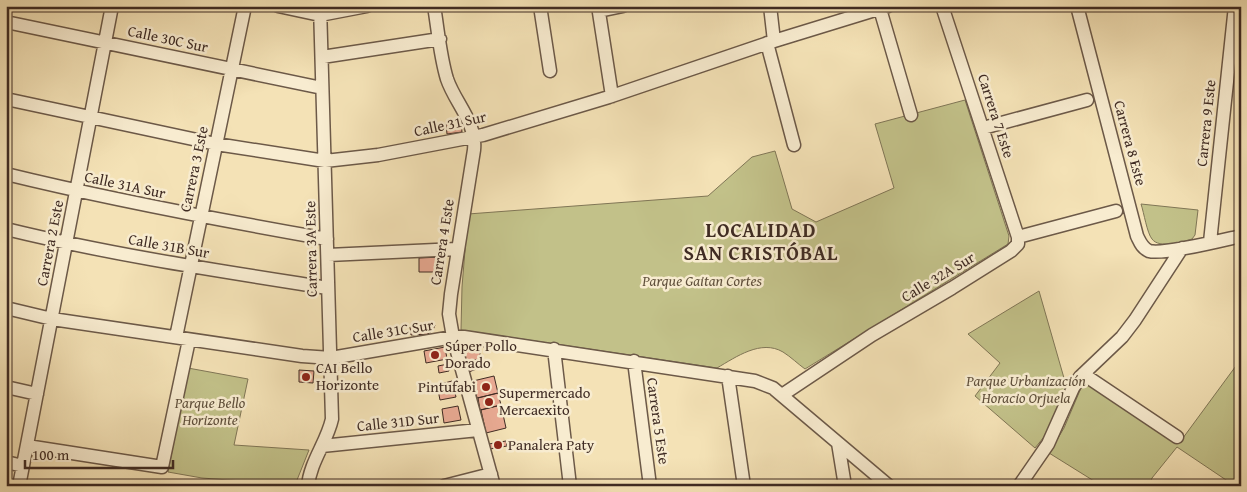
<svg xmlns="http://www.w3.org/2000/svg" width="1247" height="492" font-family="'Gentium Book Plus',serif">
<rect width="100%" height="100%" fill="#f4e2b6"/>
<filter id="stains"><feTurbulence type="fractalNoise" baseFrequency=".004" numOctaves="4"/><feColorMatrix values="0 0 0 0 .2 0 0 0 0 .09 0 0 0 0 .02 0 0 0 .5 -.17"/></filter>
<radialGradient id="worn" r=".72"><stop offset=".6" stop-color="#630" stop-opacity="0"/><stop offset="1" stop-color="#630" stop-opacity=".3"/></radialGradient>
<path fill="#c2c189" stroke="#807656" d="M965 100 1009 236 1008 244 805 369C798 364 791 357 783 352 761 339 736 357 717 368L461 330 462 287 468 214 708 196 752 157 775 151 792 209 816 222 894 188 875 124Z
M1141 204 1198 210 1195 235 1192 239C1183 242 1159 249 1152 239 1147 233 1144 213 1141 204Z
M1039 291 1066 385 1052 427 1035 448 975 396 1000 363 968 334Z
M1241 359V486H1235L1177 447 1152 478 1149 486H1102L1049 453 1064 428 1084 381 1180 442Z
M188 368 248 379 234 445 309 450 295 485 202 478 168 472Z"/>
<path fill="#e9aa93" stroke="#3f2b23" d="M461 122 462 132 447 134 446 124Z
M442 257 445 261 443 272H419V258Z
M435 325 433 330 428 334 411 335 410 327Z
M445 347 447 359 426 363 424 351Z
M463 347 480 349V359L467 362 462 361 460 348Z
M480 359 481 367 469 372 466 362Z
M448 364 449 371 439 373 438 366Z
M299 370 314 371 313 383 299 382Z
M494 376 498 393 477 398 473 381Z
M452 381 456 397 440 400 437 385Z
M498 393 501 405 480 410 478 398Z
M501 405 506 428 486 433 481 410Z
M458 406 461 420 444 423 442 409Z
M506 441 507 446 490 449 489 444Z"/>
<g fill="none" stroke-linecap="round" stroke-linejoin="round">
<defs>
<path id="minor" d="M278 6 320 15 367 6
M434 6C438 30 440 56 447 79 455 103 477 123 474 150L451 294 449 314 453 337 494 486
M540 6 550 71
M598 6 612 96
M770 6 774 41
M1077 6 1137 236C1140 242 1142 248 1149 251 1163 255 1223 240 1241 236
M880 9 911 115
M599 11 623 6
M6 22 322 88
M767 43 794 145
M322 57 440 39
M6 99 216 144 325 161 378 155 483 135 609 97 774 41 888 6
M983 128 1087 100
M6 174C112 200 219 220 327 239
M6 229C112 255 220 271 328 288
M1018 237 1116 211
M1210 242 1235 6
M328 255 457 249
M6 308 52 319 302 356 331 358 453 337H464L755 381 773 388 889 486
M176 337 245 6
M554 349 570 486
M634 361 650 486
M1083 374 1177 437
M728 376 744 486
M6 387 37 394
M782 395 872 335 952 288 1011 251 1018 244V237L942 6
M838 443 845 486
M27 446 162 467 189 340
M322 446 478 430
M6 462 23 466
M19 486 112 6
M308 486C310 462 327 442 332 419L320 6
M444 486 491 474
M1019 486 1048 444 1073 388 1080 377 1122 337 1135 320 1182 248"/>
</defs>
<use href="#minor" stroke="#6c5948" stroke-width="15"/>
<use href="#minor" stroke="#f8ecd0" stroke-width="12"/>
</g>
<g fill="#8f2418" stroke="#f8ecd0" stroke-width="2">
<circle cx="435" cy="355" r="5"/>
<circle cx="306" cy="377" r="5"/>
<circle cx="486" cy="387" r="5"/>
<circle cx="489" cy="402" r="5"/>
<circle cx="498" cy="445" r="5"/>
</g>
<g text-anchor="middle" stroke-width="5" stroke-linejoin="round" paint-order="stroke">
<g font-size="15" fill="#3f2b23" stroke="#f8ecd0">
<text transform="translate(168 39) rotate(12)" y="5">Calle 30C Sur</text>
<text transform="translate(996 116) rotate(72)" y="5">Carrera 7 Este</text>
<text transform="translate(1206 123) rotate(-84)" y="5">Carrera 9 Este</text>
<text transform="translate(450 124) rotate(-12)" y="5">Calle 31 Sur</text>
<text transform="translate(1130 143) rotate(75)" y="5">Carrera 8 Este</text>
<text transform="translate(194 169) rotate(-78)" y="5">Carrera 3 Este</text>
<text transform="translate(125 185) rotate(12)" y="5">Calle 31A Sur</text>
<text transform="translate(442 242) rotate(-81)" y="5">Carrera 4 Este</text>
<text transform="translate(50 243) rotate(-79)" y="5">Carrera 2 Este</text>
<text transform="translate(169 246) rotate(10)" y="5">Calle 31B Sur</text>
<text transform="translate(311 249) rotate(-91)" y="5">Carrera 3A Este</text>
<text transform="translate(938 277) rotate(-31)" y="5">Calle 32A Sur</text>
<text transform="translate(393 331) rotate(-9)" y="5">Calle 31C Sur</text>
<text transform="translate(658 421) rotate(82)" y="5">Carrera 5 Este</text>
<text transform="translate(398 422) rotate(-6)" y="5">Calle 31D Sur</text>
</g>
<g font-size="15" font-style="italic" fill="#60503c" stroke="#f8ecd0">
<text x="702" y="286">Parque Gaitan Cortes</text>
<text x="1026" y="386">Parque Urbanización<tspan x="1026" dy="17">Horacio Orjuela</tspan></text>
<text x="210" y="408">Parque Bello<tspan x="210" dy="17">Horizonte</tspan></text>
</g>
<g font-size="15" fill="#3f2b23" stroke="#f8ecd0" text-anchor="start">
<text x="445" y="351">Súper Pollo<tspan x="445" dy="17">Dorado</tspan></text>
<text x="316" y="373">CAI Bello<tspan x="316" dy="17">Horizonte</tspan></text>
<text x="476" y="392" text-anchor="end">Pintufabi</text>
<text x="499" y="398">Supermercado<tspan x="499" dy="17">Mercaexito</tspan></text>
<text x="508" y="450">Panalera Paty</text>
</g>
<g font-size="20" font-weight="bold" letter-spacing="1" fill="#3f2b23" stroke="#f8ecd0">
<text x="761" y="237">LOCALIDAD<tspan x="761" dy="23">SAN CRISTÓBAL</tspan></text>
</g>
</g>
<rect width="1247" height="492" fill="none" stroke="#f4e2b6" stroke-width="25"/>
<rect x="8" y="8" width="1232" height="477" fill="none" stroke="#3f2b23" stroke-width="2.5"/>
<rect x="12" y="12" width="1222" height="467" fill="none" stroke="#3f2b23"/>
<path d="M25 460v8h148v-8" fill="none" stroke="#3f2b23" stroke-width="2.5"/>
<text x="32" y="460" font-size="15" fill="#3f2b23" stroke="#f8ecd0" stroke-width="4" paint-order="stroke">100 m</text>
<rect width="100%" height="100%" filter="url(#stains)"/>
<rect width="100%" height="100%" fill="url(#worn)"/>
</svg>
